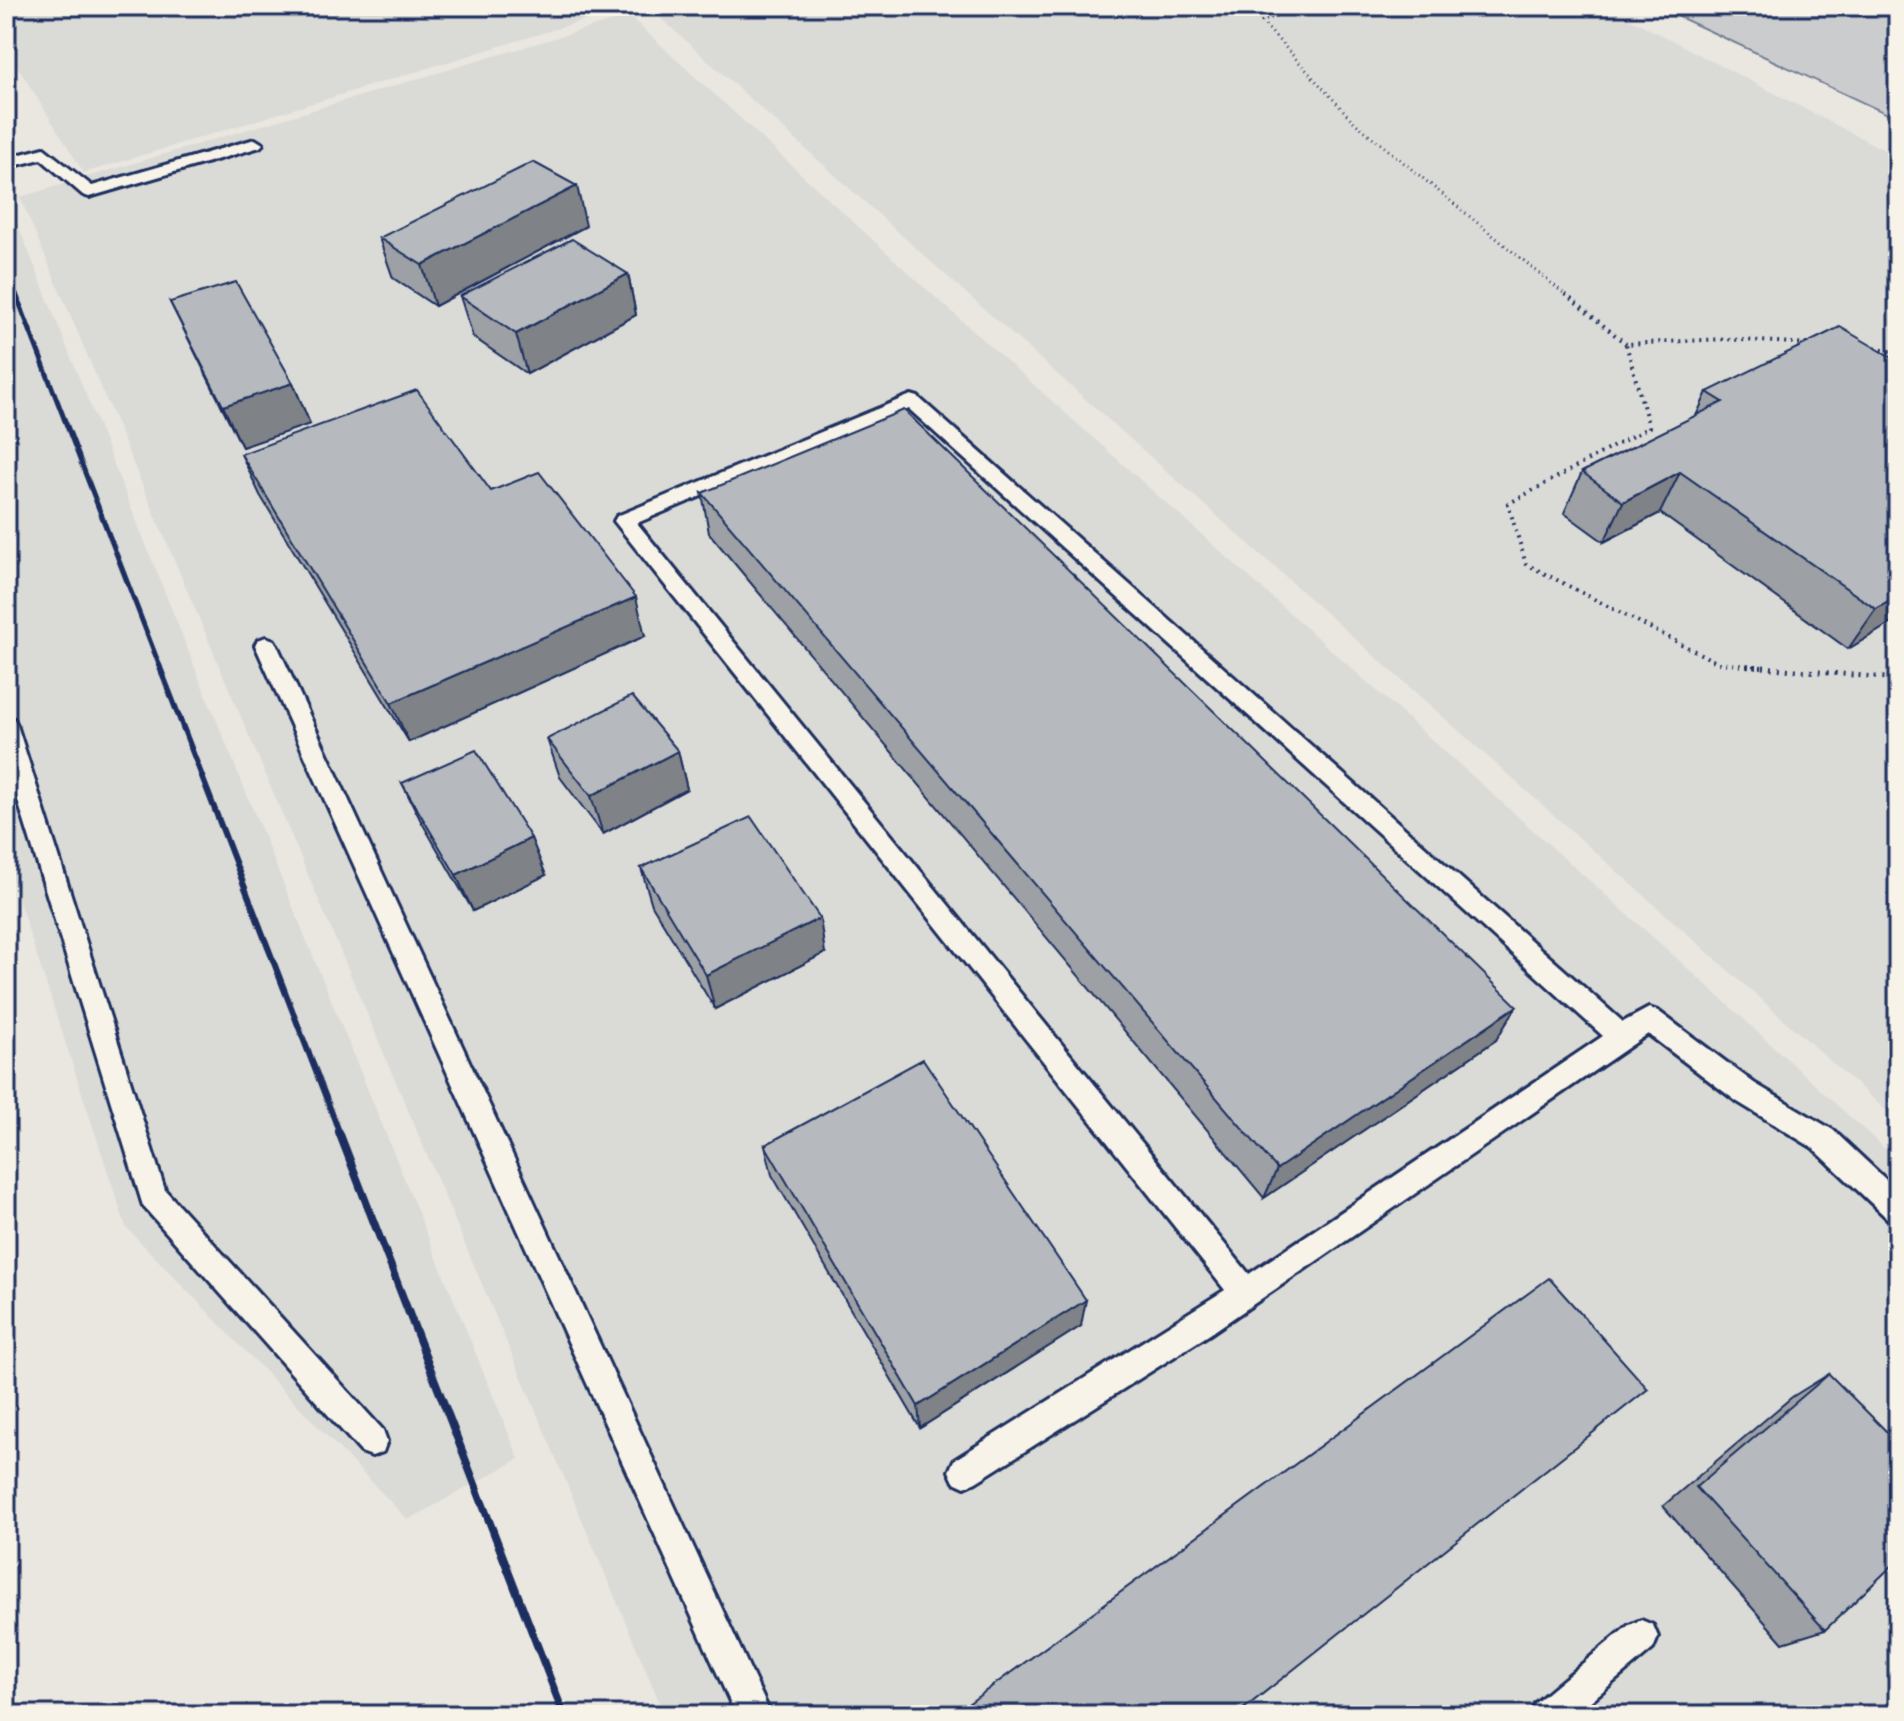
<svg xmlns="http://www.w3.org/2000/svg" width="1904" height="1721" font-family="'Shantell Sans',sans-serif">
<rect width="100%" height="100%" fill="#eae7e0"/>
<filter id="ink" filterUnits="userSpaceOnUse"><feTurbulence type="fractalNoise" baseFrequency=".0125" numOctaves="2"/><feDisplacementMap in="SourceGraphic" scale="16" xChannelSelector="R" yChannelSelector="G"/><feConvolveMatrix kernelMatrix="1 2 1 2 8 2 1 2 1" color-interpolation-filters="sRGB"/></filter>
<g filter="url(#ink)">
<path fill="#dadad6" d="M6 6H631L84 173 6 48Z
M678 6H1605L1898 157V1121L948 277 655 13Z
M629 16 924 287 1702 981 1898 1161V1715H665L20 197Z
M6 195 204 690 519 1459 408 1520 126 1227 6 862Z"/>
<path fill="#cbcccd" stroke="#737e96" stroke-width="2" d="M1656 6H1898V119Z"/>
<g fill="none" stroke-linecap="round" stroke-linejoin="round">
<defs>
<path id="service" d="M255 139 263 144 260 147 89 197 83 195 41 159 6 168V158L44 148 92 186Z
M911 395 918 397 1623 1022 1649 1008 1658 1011 1754 1083 1833 1130 1898 1191V1223L1888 1219 1813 1148 1736 1101 1648 1034 1210 1334 976 1482 965 1487 954 1482 949 1471 954 1460 1225 1290 614 521 617 516ZM909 409 1603 1036 1249 1274 637 523Z
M266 637 274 640 277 645 771 1715H736L255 645 258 640Z
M6 717 14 719 17 725 165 1190 383 1430 387 1441 383 1452 372 1456 361 1452 143 1206 6 762Z
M1641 1620 1653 1625 1658 1637 1653 1649 1574 1715H1530L1535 1703 1629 1625Z"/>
</defs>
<use href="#service" stroke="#1b2f5e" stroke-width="6"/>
<path stroke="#1b2f5e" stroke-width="3" stroke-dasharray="1 4" stroke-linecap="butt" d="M1299 6 1262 22 1354 122 1567 296"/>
<path stroke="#1b2f5e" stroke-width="4" stroke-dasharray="2 5" stroke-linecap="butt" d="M1565 294 1626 344
M1868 347 1898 353
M1762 667 1718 663 1526 564 1508 504 1649 427 1626 344 1724 339 1810 344"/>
<path stroke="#1b2f5e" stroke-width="5" stroke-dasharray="2 6" stroke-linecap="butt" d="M1739 665 1898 679"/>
<use href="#service" fill="#f7f3e8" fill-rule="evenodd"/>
<path stroke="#1b2f5e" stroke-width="4" d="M6 269 16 296"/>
<path stroke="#1b2f5e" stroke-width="5" d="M16 294 160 667"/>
<path stroke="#1b2f5e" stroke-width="6" d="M159 665 340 1134"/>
<path stroke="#1b2f5e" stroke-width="8" d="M339 1132 564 1715"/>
</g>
<path fill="#9da0a4" stroke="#1b2f5e" stroke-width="2" d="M586 226 435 306 393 278 379 238Z
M628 274 636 315 527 374 473 337 460 296Z
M170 302 293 383 310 424 242 447Z
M1898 361V619L1848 649 1660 513 1604 542 1564 513 1582 472 1696 416 1707 392Z
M241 454 491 491 645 636 409 742 260 495Z
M702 493 1496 1040 1264 1198 709 533Z
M547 739 678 751 687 789 603 834 560 777Z
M402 783 546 875 473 911 421 821Z
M641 868 825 953 715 1009 652 905Z
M765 1145 1081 1326 920 1428 772 1175Z
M1829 1374 1825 1630 1783 1643 1663 1506 1792 1397Z"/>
<path fill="#7f8286" stroke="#1b2f5e" stroke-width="2" d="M577 186 586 226 435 306 422 265Z
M628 274 636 315 527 374 516 334Z
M293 383 310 424 242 447 223 406Z
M1680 472 1660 513 1604 542 1623 502Z
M1898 596V619L1848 649 1876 609Z
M636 597 645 636 409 742 391 703Z
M678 751 687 789 603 834 591 796Z
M531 838 546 875 473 911 456 875Z
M820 918 825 953 715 1009 706 975Z
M1517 1006 1496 1040 1264 1198 1277 1169Z
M1086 1300 1081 1326 920 1428 918 1406Z"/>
<path fill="#b6babf" stroke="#1b2f5e" stroke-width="2" d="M533 162 577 186 422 265 379 238Z
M572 239 628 274 516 334 460 296Z
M236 282 293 383 223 406 170 302Z
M1840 327 1898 361V596L1876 609 1680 472 1623 502 1582 472 1723 402 1707 392Z
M417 390 491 491 539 472 636 597 391 703 241 454Z
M904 410 1517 1006 1277 1169 702 493Z
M632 696 678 751 591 796 547 739Z
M476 750 531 838 456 875 402 783Z
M751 817 820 918 706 975 641 868Z
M923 1059 1086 1300 918 1406 765 1145Z
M1549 1278 1648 1389 1236 1715H953Z
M1829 1374 1898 1443V1560L1825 1630 1696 1487Z"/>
</g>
<rect width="1904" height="1721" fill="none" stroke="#f7f3e8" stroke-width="32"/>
<rect x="16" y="16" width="1872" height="1689" fill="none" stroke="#1b2f5e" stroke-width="3" filter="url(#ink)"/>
</svg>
